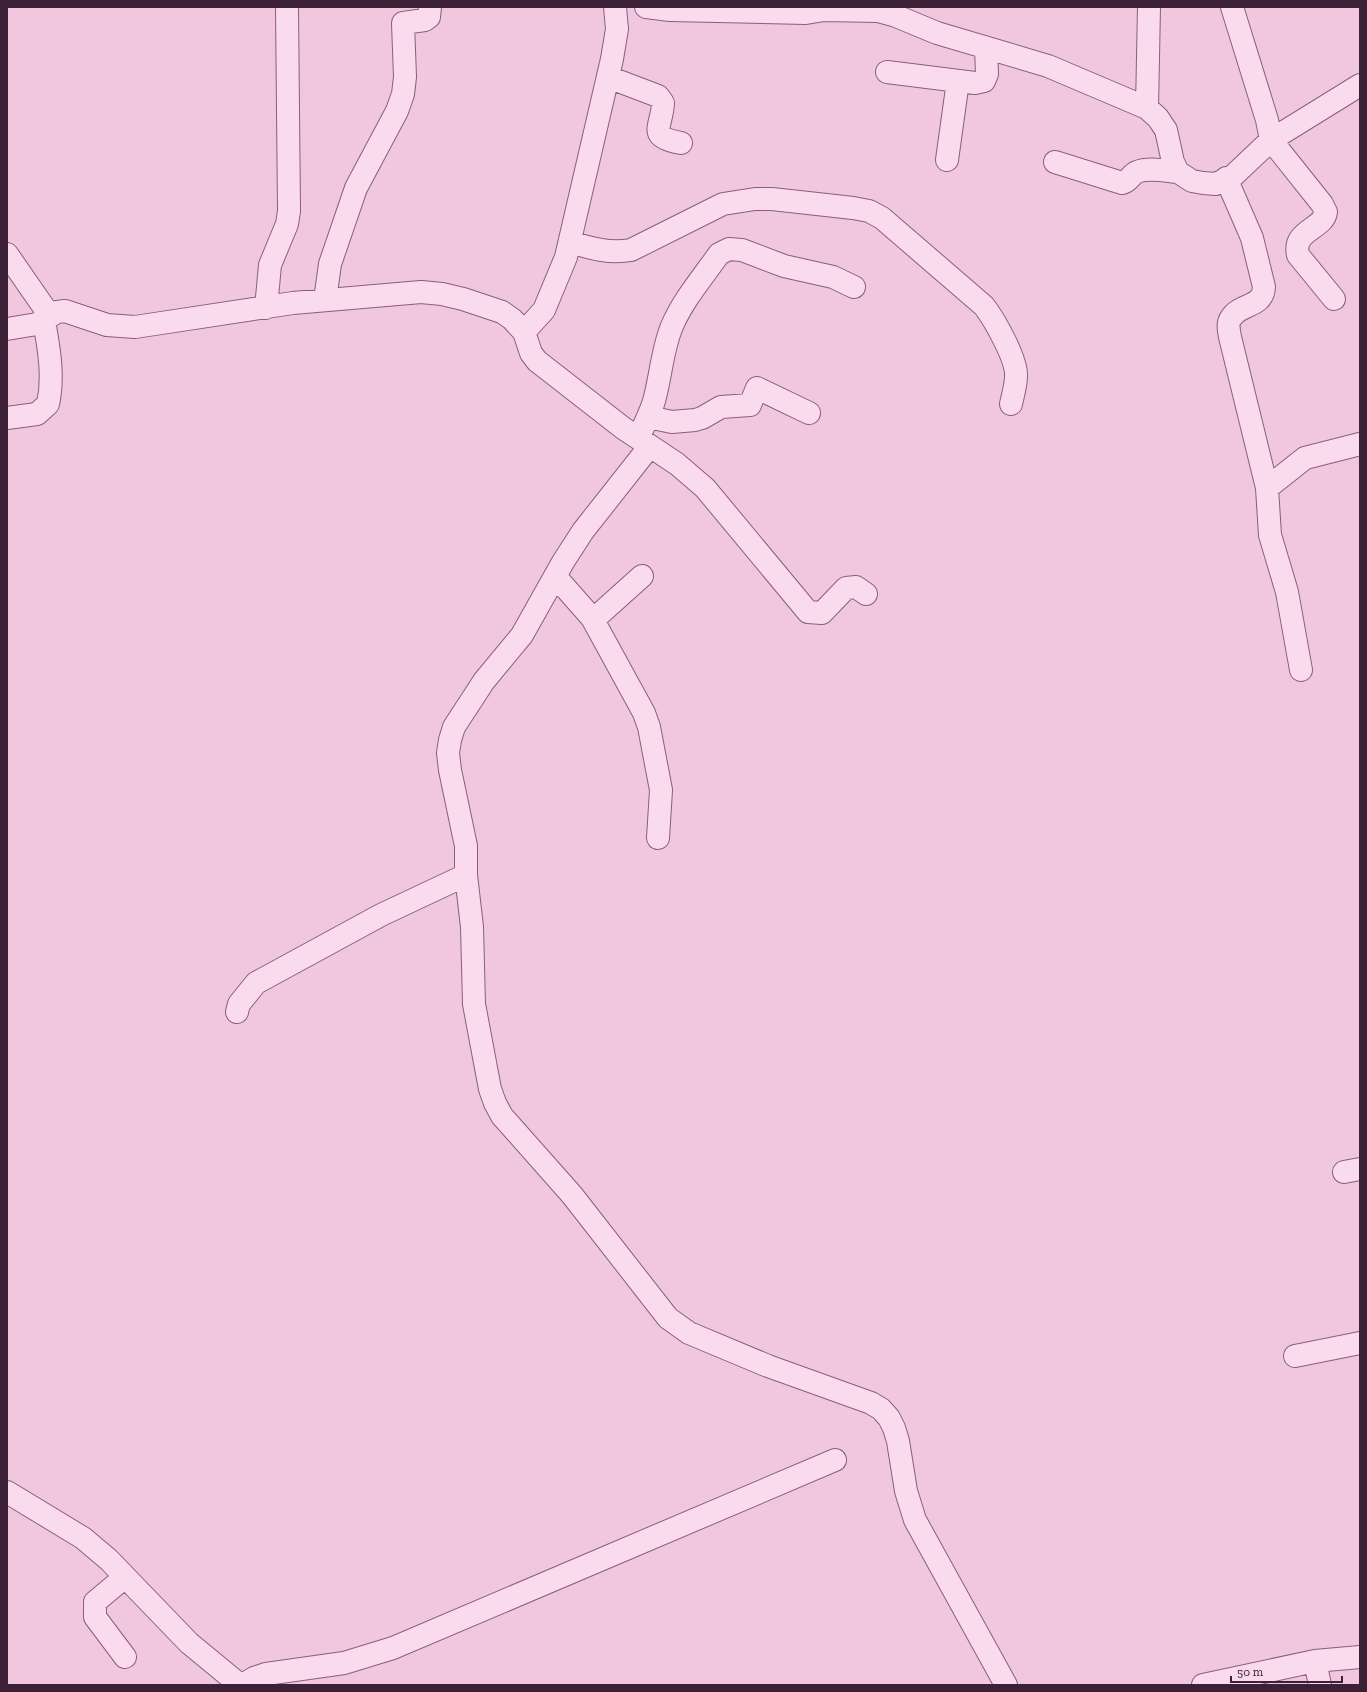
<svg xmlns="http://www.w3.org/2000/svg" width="1367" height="1692" font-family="'Zilla Slab',serif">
<rect width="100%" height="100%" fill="#f0c7df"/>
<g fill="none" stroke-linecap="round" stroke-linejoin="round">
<defs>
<path id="minor" d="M646 7 670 10 806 13 824 10 878 11 896 16 937 33 1048 66 1147 108 1158 118 1166 130 1173 162 1178 172 1192 181 1203 183 1216 184 1234 175 1271 140 1360 85
M1232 7 1267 120 1271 140 1322 204 1326 212C1324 229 1292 230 1298 255L1334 299
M887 72 975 83 984 81 987 74 986 48
M608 77 658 96 663 103C662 127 646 137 681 143
M1147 108 1149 7
M947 160 958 81
M1055 162 1122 183C1129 182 1131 174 1137 172 1149 167 1166 171 1178 172
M1226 178 1252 238 1264 287C1263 308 1240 303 1231 318 1227 323 1229 331 1230 337L1267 488 1270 535 1287 592 1301 670
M570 242C590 248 609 254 631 250L723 204 755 199H772L853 208 869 211 882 218 984 306C994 319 1017 359 1016 376 1016 385 1013 395 1011 404
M7 254 50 316
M325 300 330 264 356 188 397 111 403 94 405 77 403 23 425 20 429 17 430 7
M266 308 270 265 287 224 289 211 287 7
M7 329 37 324 57 312 65 311 107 325 135 327 293 303 421 292 442 294 463 299 502 312 512 319 524 332 531 353 537 361 623 428 677 464 705 488 808 612 822 613 846 588 856 587 866 594
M524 332 544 310 566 257 612 59 617 29 615 7
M648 417 672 422 695 420 702 418 721 407 750 405 757 388 809 413
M7 418 37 414 48 404C54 377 49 348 44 321
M638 438C644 426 650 414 654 401 661 376 662 350 672 326 683 300 703 277 719 254L729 249 742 250 784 266 833 277 854 287
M650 446 583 531 563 562 522 635 484 681 454 727 450 740 448 753 450 770 466 846V875L472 927 474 1004 490 1089 495 1103 502 1116 572 1195 668 1318 689 1333 768 1366 871 1403 881 1409 889 1418 894 1428 898 1441 906 1491 915 1520 1006 1685
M1267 488 1305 458 1360 444
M555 576 592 618 644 713 649 727 661 790 658 838
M593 620 642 576
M237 1012 239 1004 256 983 381 915 466 875
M1344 1172 1360 1169
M1295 1356 1360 1343
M7 1492 83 1538 109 1560 189 1643 240 1685
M125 1657 95 1617V1602L125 1577
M1315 1661 1320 1685
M242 1685 254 1678 266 1674 344 1663 393 1648 835 1460
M1203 1685 1315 1661 1360 1657"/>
</defs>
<use href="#minor" stroke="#8c5c80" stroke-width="24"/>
<use href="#minor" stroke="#fadbed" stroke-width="22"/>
</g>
<rect width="1367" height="1692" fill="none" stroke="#3c2037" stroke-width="16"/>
<path d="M1231 1676v6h111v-6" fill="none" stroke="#3c2037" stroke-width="2"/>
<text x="1237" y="1676" font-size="12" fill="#3c2037" stroke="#f7d7e9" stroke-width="3" paint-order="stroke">50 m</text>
</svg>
